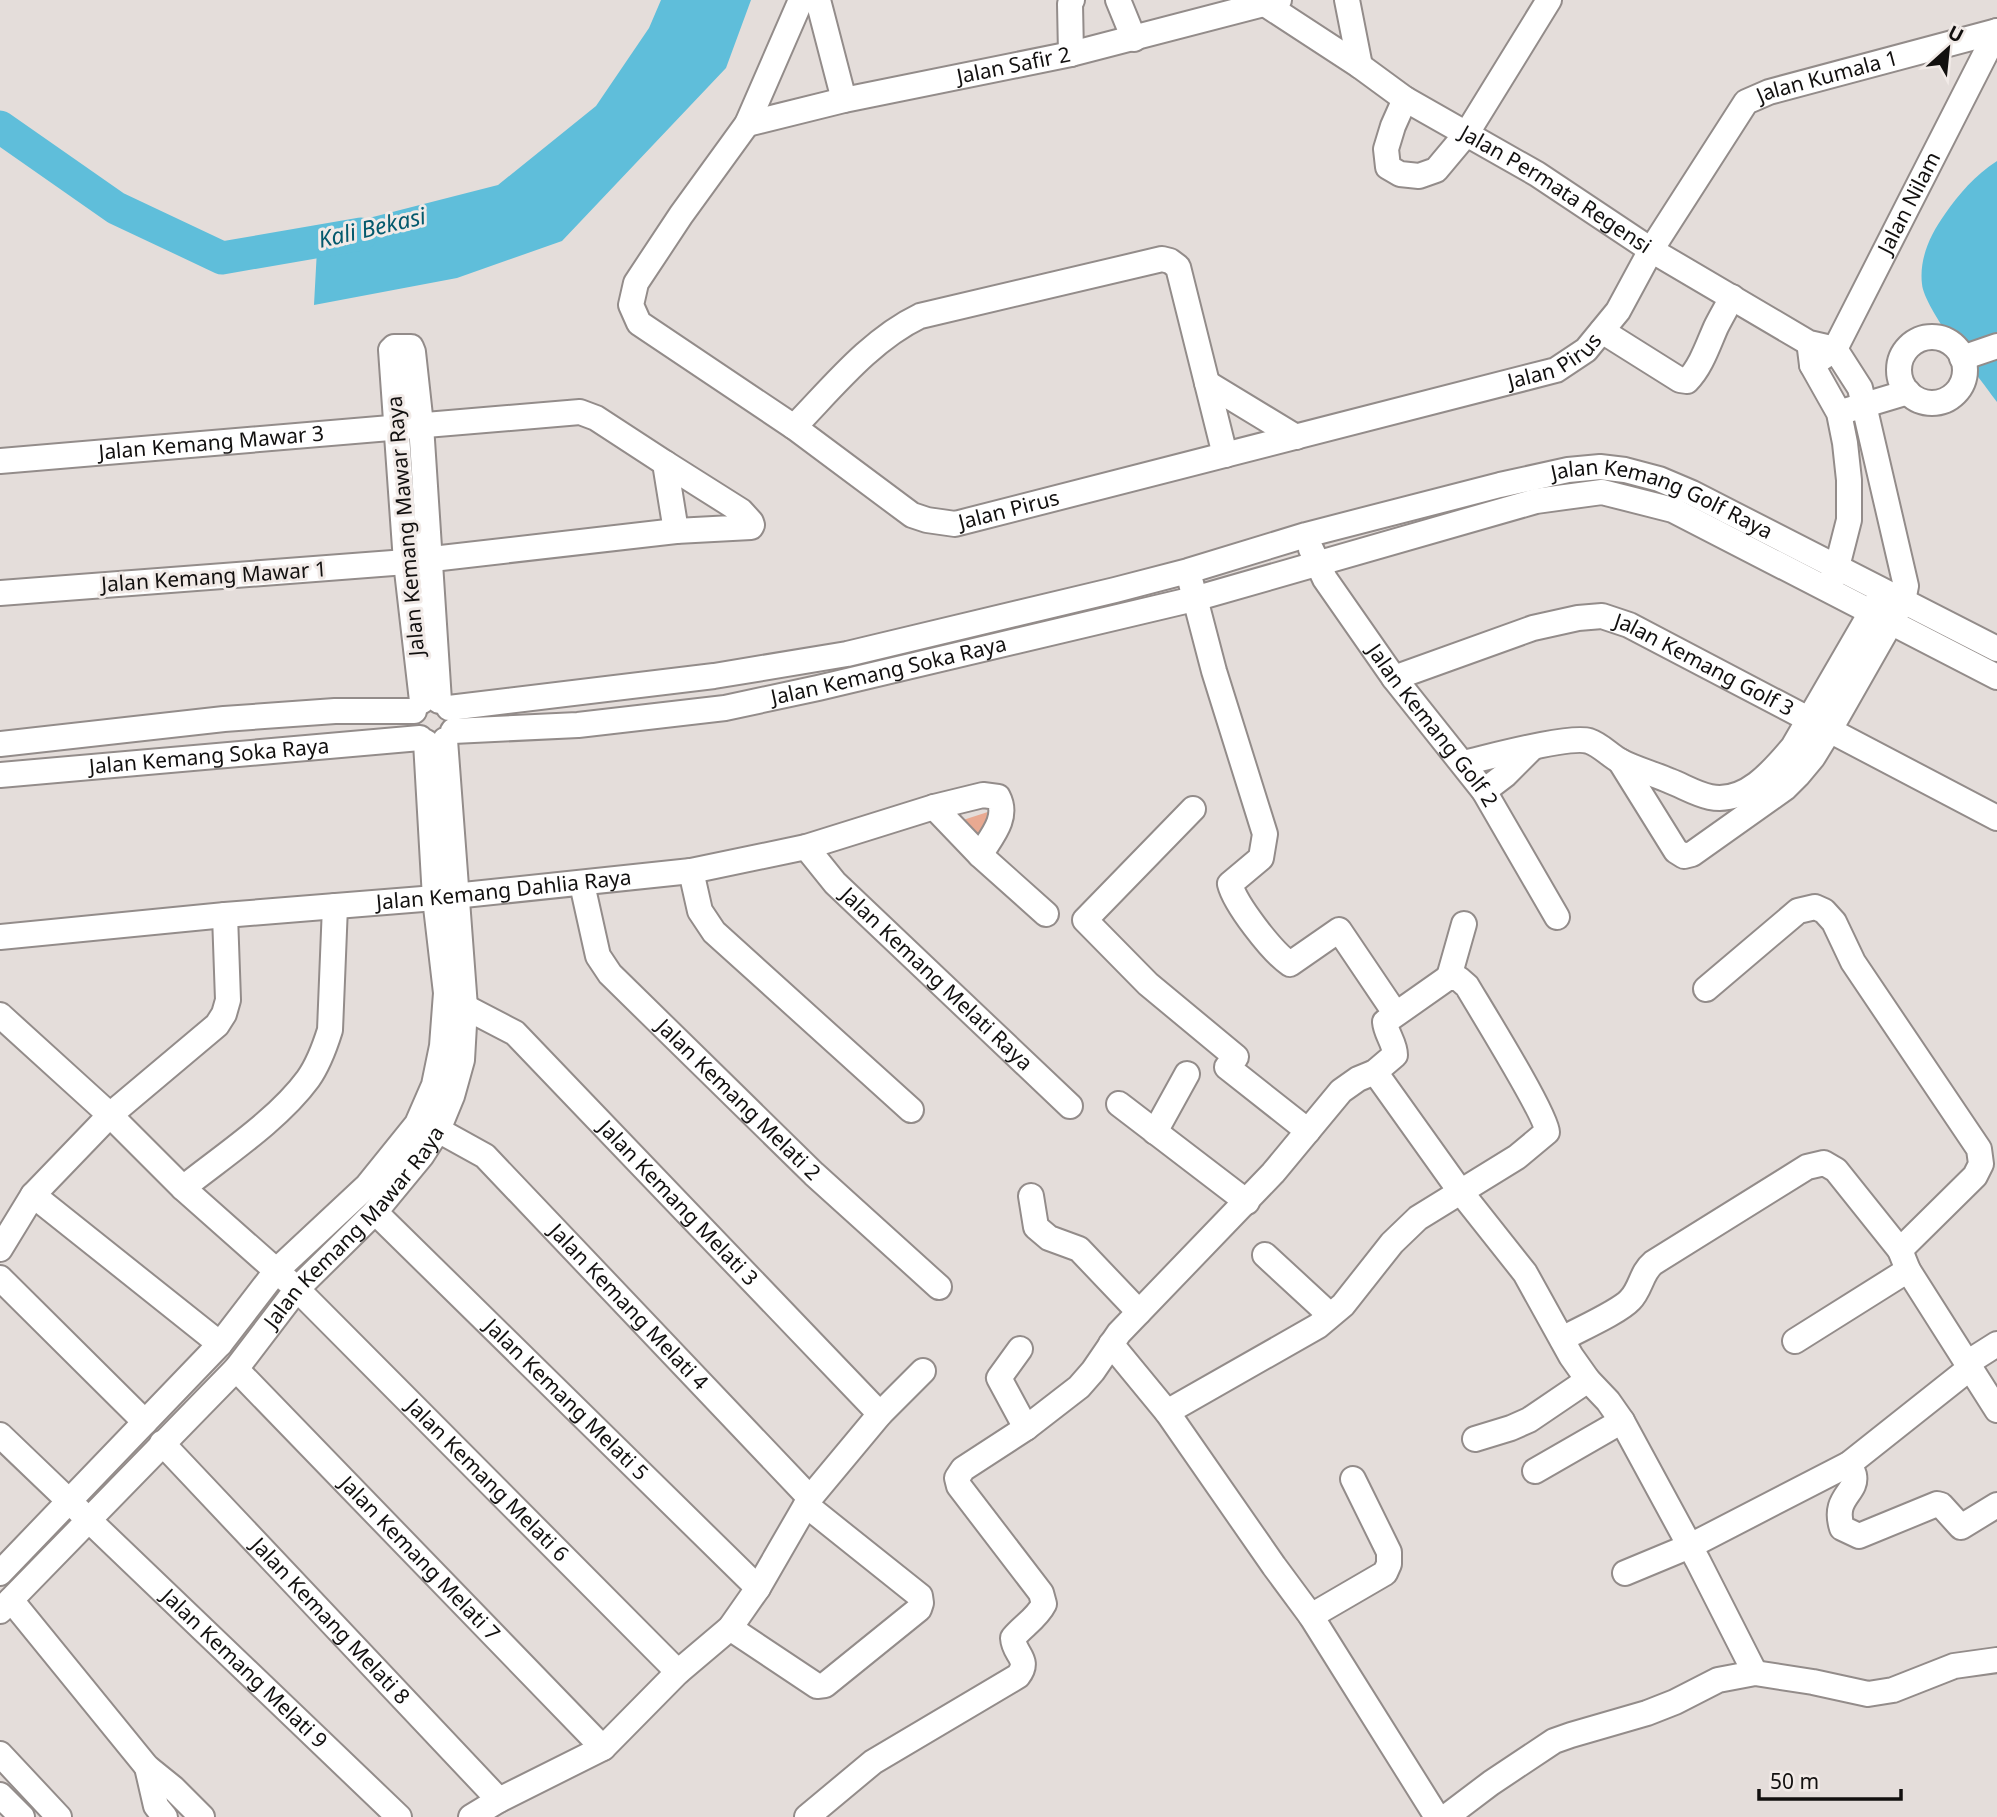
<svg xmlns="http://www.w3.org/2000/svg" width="1997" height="1817" font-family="'Noto Sans',sans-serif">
<rect width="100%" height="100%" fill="#e4ddda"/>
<path fill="#e9a991" d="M997 809 978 839 960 821Z"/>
<path fill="#5fbeda" d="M661 0H751L726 68 562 241 457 278 314 305 318 231 498 185 596 106 649 28Z
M1997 161V402C1980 378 1924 309 1922 284 1919 259 1930 235 1945 214 1959 194 1975 175 1997 161Z"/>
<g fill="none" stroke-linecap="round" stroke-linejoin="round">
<path stroke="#5fbeda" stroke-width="33" d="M0 127 116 208 222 258 361 234"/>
<defs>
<g id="minor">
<path id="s1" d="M801 0 747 124 681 215 636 283 631 305 639 323 794 427 912 515 927 520 955 524 1556 370 1586 350 1618 311 1651 250 1746 102 1769 92 1997 31"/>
<path d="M818 0 844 100"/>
<path d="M1118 0 1134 39"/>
<path d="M1347 0 1360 66"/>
<path id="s2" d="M1265 4 1360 66 1405 99 1537 174 1651 250 1809 343 1835 349 1860 388 1906 586 1903 601 1829 731 1813 757 1798 775 1785 788 1692 854 1684 856 1676 851 1620 761"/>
<path d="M1071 54 1070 4 1072 0"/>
<path d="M1405 99 1393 126 1386 149 1388 167 1400 174 1419 176 1436 170 1467 133 1549 0"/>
<path id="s3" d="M747 124 844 100 1071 54 1279 0"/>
<path d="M1602 331 1680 380 1687 381C1701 367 1708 345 1716 327 1721 317 1727 307 1732 297"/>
<circle cx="1932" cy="370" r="33"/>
<path d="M1810 349 1812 365 1839 413 1845 443 1849 480V520L1837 567 1831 581"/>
<path d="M1962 358 1997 346"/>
<path id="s4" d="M1812 365 1835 349 1997 31"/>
<path d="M1207 383 1296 437"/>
<path d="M1848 410 1908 392"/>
<path d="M794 427C832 388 870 340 920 316L1162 259 1170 261 1178 267 1225 455"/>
<path id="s5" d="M0 461 580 412 596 418 665 463 676 531 406 562 0 593"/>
<path d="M665 463 741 511 751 522 752 525 751 527 676 531"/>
<path id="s6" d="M1311 549 1325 579 1394 678 1484 791 1557 917"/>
<path d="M1191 583 1214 671 1265 834 1261 858 1230 884C1235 904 1272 952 1290 964L1339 930 1395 1013"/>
<path id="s7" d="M1394 678 1533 628 1578 618 1602 616 1629 625 1997 818"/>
<path d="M422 701 406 562 391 350 394 347H411L413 352 421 425 439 701"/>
<path id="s8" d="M449 708 714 676 847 654 1115 590 1188 571 1306 535 1500 485 1568 470 1600 467 1625 470 1659 479 1692 493 1997 649"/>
<path id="s9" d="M453 731 578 725 725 708 818 688 1194 599 1536 501 1602 492 1673 510 1997 677"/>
<path d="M0 744 224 719 335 711H414"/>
<path d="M1463 763C1486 758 1569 735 1589 741 1601 745 1609 755 1620 761 1635 769 1654 774 1670 781 1683 786 1696 794 1710 797 1745 804 1772 772 1793 747L1880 597"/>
<path id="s10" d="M0 775 420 738"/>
<path d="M1484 791 1505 775 1532 748"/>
<path d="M934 807 980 855 1046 914"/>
<path d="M1193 809 1085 920 1148 984 1236 1057 1227 1067 1308 1131"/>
<path id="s11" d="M806 847 835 883 1070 1106"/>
<path d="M691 871 700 911 714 932 911 1110"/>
<path id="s12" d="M582 884 598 956 610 974 814 1174 939 1287"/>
<path id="s13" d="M0 937 225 915 435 898 691 871 806 847 934 807 983 795 998 797C1009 818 991 837 980 855"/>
<path d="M1449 977 1464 924"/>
<path d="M1706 989 1798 911 1815 907 1824 911 1834 922 1853 962 1979 1149 1981 1164 1975 1176 1900 1250"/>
<path id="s14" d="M465 1007 515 1033 880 1414"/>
<path id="s15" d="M0 1015 110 1115 183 1188 297 1289 678 1672"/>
<path d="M1375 1072 1460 1191 1525 1273 1571 1356 1588 1380 1608 1401 1622 1421 1698 1561 1755 1673"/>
<path d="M1119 1104 1247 1202"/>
<path id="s16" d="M438 1130 485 1156 810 1498"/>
<path d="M1155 1132 1187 1074"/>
<path d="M183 1188C223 1156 278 1120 308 1079 318 1065 325 1046 330 1030L335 906"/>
<path d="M33 1195 220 1344"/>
<path d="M1031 1196 1036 1227 1049 1238 1079 1249 1139 1312"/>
<path id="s17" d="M375 1212 758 1588"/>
<path d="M0 1249 33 1195 110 1115 217 1025 224 1014 228 1000 225 915"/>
<path d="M1265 1255 1330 1315"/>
<path d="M0 1278 145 1422"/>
<path d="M1562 1339C1578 1330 1619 1312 1630 1300 1641 1289 1641 1273 1653 1263L1807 1167 1824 1163 1836 1170 1900 1250 1908 1270 1997 1410"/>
<path d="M1795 1341 1908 1270"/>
<path d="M1111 1344 1167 1412 1274 1566 1311 1616 1437 1817"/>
<path d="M1020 1349 999 1378 1026 1428"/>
<path d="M1967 1363 1997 1344"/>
<path id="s18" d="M236 1369 603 1748"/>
<path id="s19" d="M0 1435 399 1817"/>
<path d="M1475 1439 1511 1428 1529 1420 1588 1380"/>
<path id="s20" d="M162 1443 499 1800"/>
<path d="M1849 1464C1851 1468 1853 1471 1854 1475 1858 1493 1832 1497 1842 1528L1859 1536 1937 1504 1941 1505 1961 1527 1997 1505"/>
<path d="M1535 1471 1622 1421"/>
<path d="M0 1573 220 1344 277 1270 367 1186 417 1124 434 1085 442 1046 446 993 435 898 426 742"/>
<path d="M1625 1573 1690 1546 1849 1464 1970 1368"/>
<path d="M11 1600 147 1767 173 1788 202 1817"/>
<path id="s21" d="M0 1611 236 1369 297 1289 375 1212 422 1155 438 1130 452 1096 462 1060 465 1007 445 740"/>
<path d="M1311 1616 1385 1573 1389 1564V1552L1353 1479"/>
<path d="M730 1628 817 1686 825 1685 919 1609 921 1603 920 1596 806 1505"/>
<path d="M0 1754 59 1817"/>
<path d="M147 1767 156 1806 165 1817"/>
<path d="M0 1795 22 1817"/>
<path d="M471 1817 499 1800 603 1748 678 1672 730 1628 758 1588 810 1498 880 1414 923 1371"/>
<path d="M807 1817 873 1762 1018 1676C1031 1659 1014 1655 1013 1638 1023 1626 1037 1618 1044 1604L1041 1593 959 1486 957 1478 963 1469 1026 1428 1079 1387 1093 1371 1119 1333 1273 1173 1341 1091 1358 1079 1375 1072 1395 1055C1395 1043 1386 1034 1385 1022L1449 977 1459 979 1467 986C1480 1008 1547 1116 1547 1132L1517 1157 1418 1218 1392 1243 1343 1305 1318 1326 1167 1412"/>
<path d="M1446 1817 1491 1783 1554 1741 1571 1735 1647 1713 1675 1702 1718 1680 1755 1673 1813 1682 1868 1694 1893 1690 1954 1666 1997 1660"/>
</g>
</defs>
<use href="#minor" stroke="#938c8a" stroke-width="28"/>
<use href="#minor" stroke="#fff" stroke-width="24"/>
</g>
<g text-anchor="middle" stroke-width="6" stroke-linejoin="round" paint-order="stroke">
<g font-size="21" fill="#12100f" stroke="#f1eae7">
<text dy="7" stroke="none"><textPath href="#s3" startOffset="273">Jalan Safir 2</textPath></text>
<text dy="7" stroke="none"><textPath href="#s1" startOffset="1787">Jalan Kumala 1</textPath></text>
<text dy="7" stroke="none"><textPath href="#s2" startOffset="345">Jalan Permata Regensi</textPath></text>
<text dy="7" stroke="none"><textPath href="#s4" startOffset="192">Jalan Nilam</textPath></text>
<text dy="7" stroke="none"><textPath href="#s1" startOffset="1372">Jalan Pirus</textPath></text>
<text dy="7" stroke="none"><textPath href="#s5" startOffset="212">Jalan Kemang Mawar 3</textPath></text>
<text dy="7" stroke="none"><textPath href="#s8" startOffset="1246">Jalan Kemang Golf Raya</textPath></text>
<text dy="7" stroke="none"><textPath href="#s1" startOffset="805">Jalan Pirus</textPath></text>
<text transform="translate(406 526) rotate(-95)" y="7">Jalan Kemang Mawar Raya</text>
<text transform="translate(214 577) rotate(-4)" y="7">Jalan Kemang Mawar 1</text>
<text dy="7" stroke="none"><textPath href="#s7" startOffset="331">Jalan Kemang Golf 3</textPath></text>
<text dy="7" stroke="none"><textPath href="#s9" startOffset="441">Jalan Kemang Soka Raya</textPath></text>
<text dy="7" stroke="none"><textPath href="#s6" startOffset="215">Jalan Kemang Golf 2</textPath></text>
<text dy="7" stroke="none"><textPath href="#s10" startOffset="210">Jalan Kemang Soka Raya</textPath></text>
<text dy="7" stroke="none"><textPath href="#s13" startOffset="506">Jalan Kemang Dahlia Raya</textPath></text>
<text dy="7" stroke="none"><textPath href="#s11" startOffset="186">Jalan Kemang Melati Raya</textPath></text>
<text dy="7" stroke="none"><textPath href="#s12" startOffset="275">Jalan Kemang Melati 2</textPath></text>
<text dy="7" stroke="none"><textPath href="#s14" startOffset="292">Jalan Kemang Melati 3</textPath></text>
<text dy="7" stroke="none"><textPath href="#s21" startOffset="523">Jalan Kemang Mawar Raya</textPath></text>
<text dy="7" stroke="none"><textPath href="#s16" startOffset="262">Jalan Kemang Melati 4</textPath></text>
<text dy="7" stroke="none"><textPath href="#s17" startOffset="268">Jalan Kemang Melati 5</textPath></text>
<text dy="7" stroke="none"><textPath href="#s15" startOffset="674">Jalan Kemang Melati 6</textPath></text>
<text dy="7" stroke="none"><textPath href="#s18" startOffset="264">Jalan Kemang Melati 7</textPath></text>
<text dy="7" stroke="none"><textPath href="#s20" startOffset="245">Jalan Kemang Melati 8</textPath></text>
<text dy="7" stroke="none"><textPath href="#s19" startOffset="338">Jalan Kemang Melati 9</textPath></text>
</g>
<g font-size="23" font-style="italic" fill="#04596d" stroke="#f1eae7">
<text transform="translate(372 228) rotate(-13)" y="8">Kali Bekasi</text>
</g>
</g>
<g transform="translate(1948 49) rotate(27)" stroke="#f1eae7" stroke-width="5" paint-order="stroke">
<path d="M0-5L12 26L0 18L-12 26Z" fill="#12100f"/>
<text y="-10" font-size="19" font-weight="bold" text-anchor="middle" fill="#12100f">U</text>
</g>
<path d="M1759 1789v10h142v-10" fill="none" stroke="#12100f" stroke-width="3.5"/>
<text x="1770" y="1789" font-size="21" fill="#12100f" stroke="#f1eae7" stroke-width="5" paint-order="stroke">50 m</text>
</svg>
